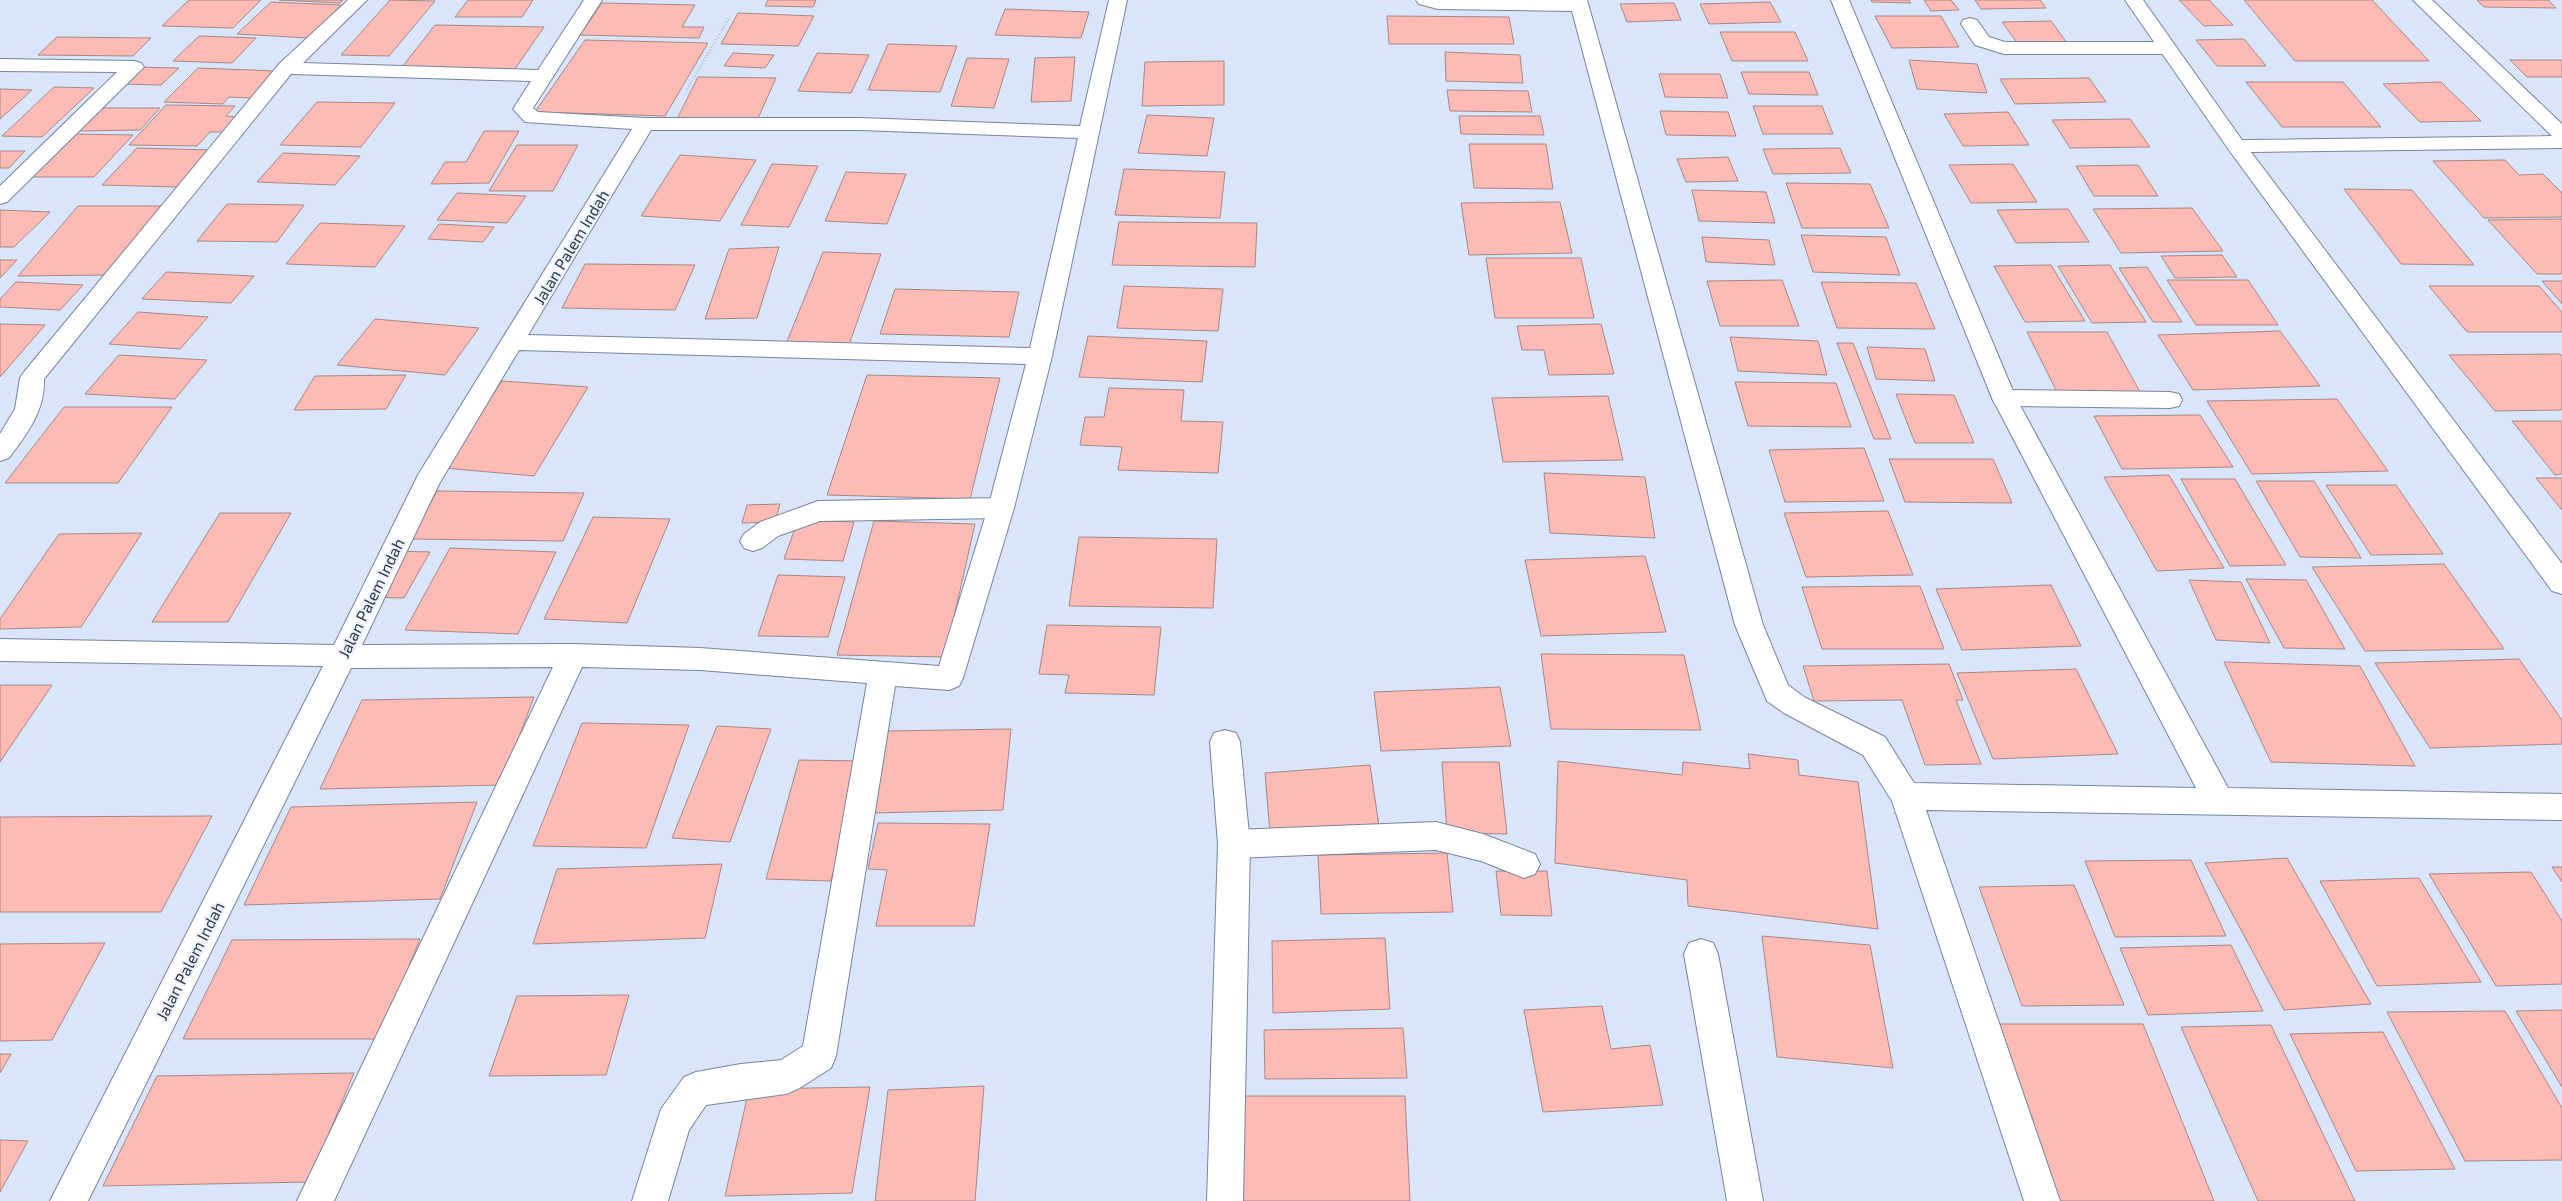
<svg xmlns="http://www.w3.org/2000/svg" width="2562" height="1201" font-family="'Exo 2',sans-serif">
<rect width="100%" height="100%" fill="#d8e5fa"/>
<path fill="#febbb5" stroke="#a78784" d="M189 0H261L233 28 162 26Z
M279 0H343L340 3Z
M390 0 435 1 389 56 341 55Z
M468 0H533L522 17H455Z
M768 0H816L813 7 765 6Z
M1871 0H1909L1911 3 1872 2Z
M1924 0H1951L1959 10 1931 11Z
M1975 0H2040L2046 8 1981 9Z
M2179 0H2209L2233 25 2204 26Z
M2244 0H2372L2429 61H2295Z
M2477 0H2548L2556 8 2484 7Z
M271 2 341 5 309 38 237 34Z
M1770 2 1781 22 1709 24 1700 4Z
M602 3 695 5 682 27H704L699 38 580 35Z
M1674 3 1681 20 1627 22 1620 4Z
M1005 9 1089 12 1081 38 995 35Z
M738 13 814 16 798 46 721 44Z
M1387 16 1509 17 1514 44H1389Z
M1875 16H1941L1959 47 1892 48Z
M2051 21 2067 43 2018 44 2002 22Z
M435 25 544 27 515 69 402 67Z
M1720 32H1795L1808 61H1732Z
M199 36 256 38 232 63 173 61Z
M57 37 151 38 133 56 38 55Z
M2244 39 2266 66H2217L2196 40Z
M585 40 708 43 665 116 535 112Z
M888 44 957 46 940 92 868 90Z
M1445 52 1520 55 1523 83 1446 81Z
M733 53 774 55 765 68 724 66Z
M817 53 869 55 851 93 798 91Z
M1075 57 1071 101 1031 102 1035 58Z
M967 58 1009 59 994 108 951 106Z
M1909 60 1977 64 1987 93 1917 89Z
M2510 60H2562V77H2527Z
M1224 61V105L1142 106 1145 62Z
M135 67 179 68 161 85 117 84Z
M198 68 276 71 251 98 229 97 223 104 164 102Z
M1741 72H1809L1818 95 1749 94Z
M1659 74H1720L1728 98 1665 97Z
M698 77 776 78 756 123H675Z
M2089 78 2106 102 2015 104 2000 79Z
M2246 82H2343L2381 127H2282Z
M2441 82 2481 121 2420 122 2383 84Z
M54 87 94 88 42 137 2 136Z
M0 89 32 90 0 119Z
M1447 90 1528 91 1532 112 1450 111Z
M317 102 395 103 361 147 280 145Z
M166 105 235 106 226 116 237 117 224 132H210L197 146 129 145Z
M1753 106H1822L1833 134H1763Z
M100 108H160L140 130 78 131Z
M1660 111 1728 112 1736 136 1666 135Z
M2008 112 2029 145 1963 146 1944 114Z
M1147 115 1214 118 1207 156 1138 153Z
M1459 116H1540L1544 135 1461 134Z
M2130 119 2150 147 2070 148 2052 120Z
M484 131H519L489 183 431 184 445 162H466Z
M68 134 133 135 94 177H28Z
M1469 144H1546L1553 189 1474 188Z
M517 145H578L553 191H489Z
M137 148 210 150 178 187 102 185Z
M1840 148 1851 173 1773 174 1763 149Z
M0 151H25L9 168H0Z
M283 153 360 156 335 185 257 182Z
M680 155 756 160 720 221 641 216Z
M1728 157 1738 181 1686 182 1677 159Z
M2505 160 2519 175 2543 174 2562 193V217L2484 218 2433 161Z
M772 164 818 166 789 227 741 225Z
M2013 164 2037 202 1971 203 1949 165Z
M2138 165 2158 196H2094L2076 166Z
M1124 169 1225 172 1220 218 1115 215Z
M846 172 906 174 887 224 825 221Z
M1786 183 1870 184 1889 228H1802Z
M2344 189 2412 190 2474 265 2401 264Z
M1692 190 1766 192 1775 223 1699 221Z
M457 193 526 196 507 223 437 220Z
M1560 202 1572 253 1469 255 1461 203Z
M227 204 304 205 277 242 197 241Z
M78 206H162L106 275 18 276Z
M2192 208 2223 251 2121 253 2093 209Z
M2068 209 2089 242 2016 243 1997 210Z
M0 210 50 212 14 247H0Z
M2562 219V274H2537L2488 220Z
M1119 222 1257 223 1255 267 1112 265Z
M320 223 405 226 375 267 286 264Z
M439 224 494 227 483 242 428 239Z
M1801 235 1886 237 1900 275 1813 272Z
M1702 237 1769 240 1775 265 1706 262Z
M779 247 757 318 705 319 729 249Z
M823 252 881 254 849 345 786 344Z
M2222 255 2237 277 2175 278 2161 256Z
M1486 258H1581L1594 318H1495Z
M0 260H17L0 278Z
M585 264 695 265 675 310 562 308Z
M2051 265 2085 321 2025 322 1994 266Z
M2110 265 2146 322 2092 323 2058 266Z
M2147 267 2182 322H2153L2119 268Z
M166 272 254 276 231 303 142 299Z
M1782 280 1799 326H1720L1707 281Z
M2167 280H2248L2278 325H2196Z
M2542 281H2562V304Z
M16 282 83 285 60 310 0 307V299Z
M1821 282 1916 283 1935 329 1837 328Z
M1124 286 1223 289 1218 331 1117 328Z
M2429 286H2539L2562 312V332H2467Z
M895 289 1019 292 1009 337 880 334Z
M138 312 208 317 180 349 109 344Z
M375 319 479 328 445 375 337 365Z
M0 324 45 325 0 377Z
M1601 324 1614 374 1549 375 1544 350H1522L1517 326Z
M2280 331 2320 386 2193 390 2158 335Z
M2027 332H2107L2140 392H2057Z
M1088 336 1207 341 1202 382 1079 377Z
M1730 337 1818 341 1827 375 1738 371Z
M1837 343H1853L1891 439H1874Z
M1867 347 1925 349 1935 381 1876 379Z
M2560 354 2562 356V410L2495 411 2449 355Z
M119 355 207 360 175 399 85 394Z
M406 375 386 409 294 410 315 376Z
M867 375 1000 378 970 499 827 495Z
M502 381 588 387 534 476 444 468Z
M1735 382 1836 383 1851 427 1748 426Z
M1109 388 1184 390 1181 421 1223 422 1218 473 1118 470 1122 447 1080 445 1085 417H1104Z
M1896 394 1954 395 1974 443H1915Z
M1608 396 1623 460 1503 462 1492 398Z
M2337 399 2388 471 2252 474 2207 401Z
M64 407H172L118 483H5Z
M2200 415 2233 467 2122 469 2094 416Z
M2512 421H2562V474L2555 475Z
M1864 448 1884 501 1785 502 1769 450Z
M1889 459H1993L2012 503 1905 502Z
M1544 473 1645 477 1655 538 1550 533Z
M2169 475 2224 568 2157 571 2104 477Z
M2536 478H2562V510Z
M2181 479H2235L2286 565 2230 566Z
M2256 481H2314L2361 558 2300 557Z
M2326 485H2396L2443 554 2371 555Z
M437 491 584 493 563 541 411 539Z
M780 504 775 522 742 523 747 505Z
M1888 511 1913 575 1806 577 1784 513Z
M220 513H291L228 622H152Z
M593 517 670 519 627 623 544 619Z
M798 520 854 522 843 561 784 559Z
M874 521 975 524 945 657 837 655Z
M142 533 81 627 0 629V619L59 534Z
M1079 537 1217 539 1213 608 1069 606Z
M450 548 556 552 518 634 405 630Z
M391 551 430 552 404 598 363 597Z
M1645 556 1666 632 1541 636 1525 560Z
M2444 564 2504 649 2365 651 2312 567Z
M778 575 845 577 828 637 758 636Z
M2246 579 2306 580 2345 649 2284 648Z
M2189 580 2241 582 2270 643 2216 640Z
M2051 585 2081 646 1962 650 1936 589Z
M1920 586 1944 649H1822L1802 587Z
M1047 625 1161 627 1154 695 1065 693 1069 675 1039 674Z
M1541 654 1684 655 1701 730 1551 729Z
M2519 659 2562 720V744L2430 748 2375 663Z
M2224 662 2360 666 2415 766 2271 762Z
M1949 664 1963 700H1956L1981 764 1925 765 1902 700 1814 701 1803 666Z
M2076 669 2118 754 1993 759 1957 673Z
M0 685H52L0 762Z
M1500 687 1511 746 1381 751 1374 692Z
M534 697 501 785 320 789 362 700Z
M582 723 689 725 646 848 533 846Z
M717 726 771 729 730 842 672 838Z
M1011 729 1003 810 872 813 886 731Z
M1748 754 1798 760 1799 775 1858 782 1878 929 1688 906 1687 880 1555 863 1558 761 1682 775 1683 762 1750 769Z
M799 760 861 761 831 881 766 879Z
M1442 762H1499L1507 834 1447 833Z
M1370 765 1379 826 1270 834 1265 773Z
M477 802 440 899 244 905 291 807Z
M212 816 161 912H0V817Z
M878 823 990 824 974 926H876L887 870 868 869Z
M1447 853 1453 912 1321 914 1318 855Z
M2287 858 2371 1004 2284 1010 2205 863Z
M2191 860 2226 936 2115 937 2085 861Z
M722 864 705 938 533 944 557 869Z
M2552 867H2562V882Z
M1496 871H1547L1552 916 1501 915Z
M2531 872 2562 921V984L2496 986 2429 874Z
M2419 878 2481 982 2377 986 2320 881Z
M2074 885 2124 1005 2022 1006 1979 887Z
M1762 936 1870 945 1893 1068 1777 1057Z
M1385 938 1390 1009 1273 1013 1272 941Z
M420 939 379 1039H183L232 940Z
M105 943 52 1040 0 1041V944Z
M2231 945 2263 1011 2148 1015 2120 948Z
M629 995 606 1075 489 1076 517 996Z
M1602 1006 1611 1049 1650 1045 1663 1105 1543 1112 1524 1010Z
M2562 1010V1087L2516 1011Z
M2505 1011 2562 1108V1160L2465 1161 2387 1012Z
M1998 1024H2143L2214 1201H2057Z
M2271 1025 2355 1201H2258L2181 1027Z
M1403 1028 1407 1078 1265 1079 1264 1030Z
M2383 1032 2455 1169 2356 1171 2290 1034Z
M0 1054H11L0 1073Z
M354 1073 309 1182 103 1186 157 1076Z
M984 1086 975 1201H875L888 1090Z
M870 1087 852 1193 725 1196 749 1089Z
M1244 1096H1405L1410 1201H1242Z
M0 1140 28 1141 0 1192Z"/>
<g fill="none" stroke-linecap="round" stroke-linejoin="round">
<defs>
<path id="lane" d="M1970 18 1977 20 1989 37 2005 42H2167L2174 44 2176 48 2174 52 2167 54H2004L1975 45 1961 24 1963 20Z
M2004 390 2170 392 2179 394 2182 400 2179 406 2170 408 2004 406 1995 404 1992 398 1995 392Z
M1001 498 1010 501 1014 508 1010 515 1001 518 820 521 778 536 762 548 753 551 744 548 740 541 744 534 760 522 818 501Z
M1436 822 1483 834 1535 854 1540 864 1535 874 1524 878 1481 861 1436 850 1234 858 1223 854 1218 844 1223 834 1234 830Z"/>
<path id="street" d="M348 0H367L303 63 538 70 584 0H602L533 108 538 112 645 118H860L1080 126 1109 0H1127L1052 356 1014 508 963 678 959 686 949 690 895 686 836 1056 831 1068 798 1089 786 1094 706 1105 689 1130 668 1201H632L661 1109 684 1077 696 1072 741 1064 781 1060 803 1046 867 683 700 670 582 667 334 1201H297L553 667 351 668 88 1201H50L323 666 0 661V639L334 645 418 475 632 129 525 122 513 109 531 81 291 74 44 379C45 411 27 434 9 458L0 461V434L15 409 20 378 24 372 279 64ZM651 130H860L1078 138 1030 348 528 335ZM519 350 1026 364 988 508 939 666 700 648 573 644 362 645 439 484Z
M1416 0H1587L1763 625 1788 685 1804 697 1885 737 1914 783 2196 788 1992 398 1831 0H1849L2016 398 2228 788 2562 794V820L1926 810 2060 1201H2024L1892 801 1863 755 1784 713 1767 701 1735 625 1572 11 1438 9 1419 4Z
M2125 0H2143L2242 140 2552 136 2413 0H2432L2562 124V148L2251 152 2562 564V594L2552 591 2229 150Z
M0 59 134 61 141 63 144 67 7 202 0 204V186L117 72 0 71Z
M1225 730 1236 733 1240 742 1250 844 1243 1201H1207L1218 844 1210 742 1214 733Z
M1701 939 1713 943 1718 954 1763 1201H1727L1684 954 1689 943Z"/>
</defs>
<use href="#lane" stroke="#76859c" stroke-width="2"/>
<use href="#street" stroke="#76859c" stroke-width="2"/>
<path stroke="#919bac" stroke-width="2.5" stroke-dasharray="0.5 2.5" stroke-linecap="butt" d="M687 89 729 18"/>
<use href="#lane" fill="#fff" fill-rule="evenodd"/>
<use href="#street" fill="#fff" fill-rule="evenodd"/>
</g>
<g text-anchor="middle" stroke-width="4.5" stroke-linejoin="round" paint-order="stroke">
<g font-size="16" fill="#313741" stroke="#ebf2fc">
<text transform="translate(571 247) rotate(-59)" y="6">Jalan Palem Indah</text>
<text transform="translate(371 598) rotate(-64)" y="6">Jalan Palem Indah</text>
<text transform="translate(190 961) rotate(-63)" y="6">Jalan Palem Indah</text>
</g>
</g>
</svg>
